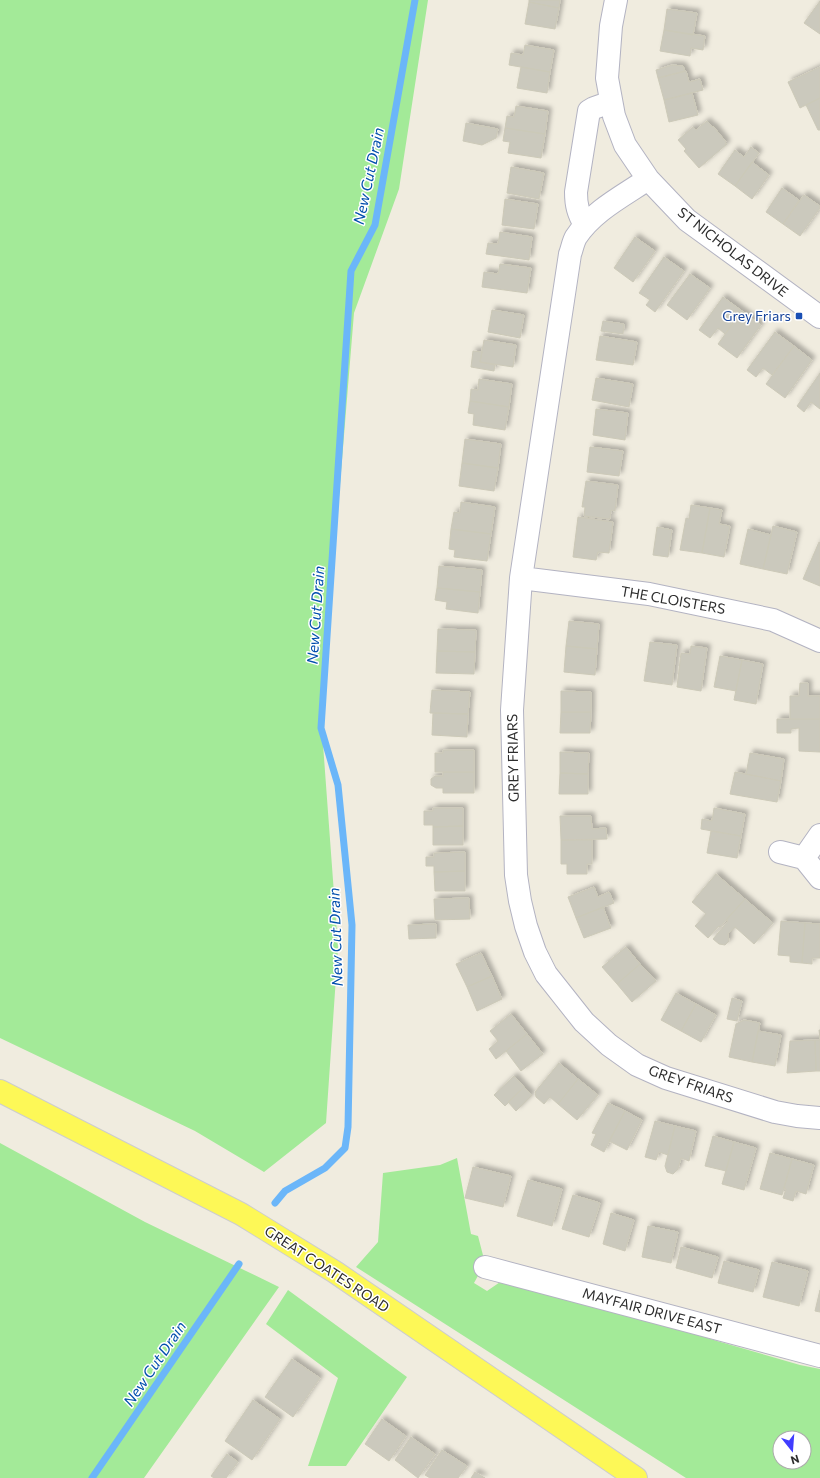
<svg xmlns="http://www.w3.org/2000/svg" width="820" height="1478" font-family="Commissioner,sans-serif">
<defs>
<filter id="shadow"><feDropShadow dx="3.5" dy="-3.5" stdDeviation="2" flood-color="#0004"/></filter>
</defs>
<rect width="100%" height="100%" fill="#f0ecdf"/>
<path fill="#a3ea98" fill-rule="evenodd" d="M0 0H428L399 189 354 313 321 717 338 948 326 1123 264 1172 195 1131 0 1038Z
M0 1143 145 1222 279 1287 144 1478H0Z
M457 1158 471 1234 478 1236 485 1263 474 1283 487 1291 506 1278 525 1280 717 1341 800 1365 820 1369V1478H686L356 1267 378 1242 383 1173 440 1165ZM780 1438H804V1462H780Z
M288 1290 407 1377 346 1466H308L338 1378 266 1324Z"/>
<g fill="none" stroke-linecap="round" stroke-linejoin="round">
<path stroke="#6bb6f9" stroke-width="7" d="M275 1203 285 1191 325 1168 345 1148 348 1127 352 925 338 785 321 728 351 271 375 225 415 0
M92 1478 239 1264"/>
</g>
<path fill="#cbc9bd" stroke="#ccc9b8" filter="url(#shadow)" d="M529 0H560L559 8 529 2Z
M820 1V34L804 23Z
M529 2 559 8 555 29 525 24Z
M667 9 697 13 693 35 664 30Z
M664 30 705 36 703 50 691 48 690 56 660 51Z
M525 45 554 50 550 72 509 65 511 53 523 55Z
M672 65 683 66 685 71 658 78 656 70Z
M521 67 550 72 547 93 517 88Z
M820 67V98L800 108 788 82Z
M686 71 689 82 700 79 703 90 664 100 658 78Z
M692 93 698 115 669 122 664 100Z
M820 98V130H818L806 105Z
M516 106 548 111 545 134 505 128 507 116 514 117Z
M707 121 712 127 713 126 726 142 725 143 727 144 699 168 684 151 686 149 678 140 693 127 696 130Z
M466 123 498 129 496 138 482 145 463 141Z
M505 128 545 134 541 158 508 153 510 142 503 141Z
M751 147 759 153 735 186 718 174 735 150 744 157Z
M752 162 769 175 752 199 735 186Z
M511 167 544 173 539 199 507 193Z
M782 188 799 200 783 224 766 212Z
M804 195 820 206V208L800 236 783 224Z
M505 199 538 204 534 229 502 225Z
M500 232 532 237 529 260 486 254 488 243 498 244Z
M635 237 655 251 633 282 614 268Z
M664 257 684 271 655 312 646 305 650 300 639 293Z
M500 264 531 268 527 293 482 287 484 272 498 274Z
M690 274 710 288 687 320 667 305Z
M723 297 742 311 725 334 718 328 710 338 699 330Z
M492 310 524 315 520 338 488 332Z
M742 311 761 325 737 358 718 344Z
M603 321 624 324 623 334 601 331Z
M775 332 794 346 772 375 763 368 756 377 747 370Z
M600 336 637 342 633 365 596 360Z
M484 340 516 345 513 367 480 362Z
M794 346 812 360 785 398 766 384Z
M473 351 482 352 480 362 495 365 494 371 471 367Z
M820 373V409L811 402 804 412 797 406Z
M596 378 633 384 629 407 592 400Z
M479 379 512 384 509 407 470 401 471 389 478 390Z
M470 401 509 407 505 430 473 425 474 414 468 413Z
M596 409 628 413 625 440 593 435Z
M465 439 501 444 498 468 462 463Z
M590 447 623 451 619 476 587 472Z
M462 463 498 468 494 491 459 486Z
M586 481 618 485 615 511 611 510 610 519 584 516 585 507H582Z
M461 502 495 507 491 534 451 529 454 512 460 513Z
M691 505 710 508 702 553 680 550 686 518 689 519Z
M710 508 722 510 719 524 730 526 724 557 702 553Z
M578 517 613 522 609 553 598 552 596 560 573 557Z
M773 526 797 532 787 574 763 569Z
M657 527 672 530 668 557 653 555Z
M451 529 491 534 487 561 454 557 455 550 449 549Z
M748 529 771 535 763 569 740 564Z
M819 542 820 543V586L803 579Z
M439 566 482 570 480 592 437 588Z
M437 588 480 592 478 613 446 609 447 602 435 600Z
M569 621 599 624 597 649 566 646Z
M438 629 476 630 475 652 437 651Z
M650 642 677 645 672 685 644 681Z
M566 646 597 649 595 675 564 672Z
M691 646 707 648 701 691 677 687 681 653 690 654Z
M437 651 475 652 474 674 436 673Z
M720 656 742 660 736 691 714 687Z
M742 660 763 664 756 704 734 700Z
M800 683H808V696H820V719H790V696H799Z
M432 690 470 692 468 714 430 713Z
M561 691 591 692V712H561Z
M561 712H591L590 733H560Z
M433 713 468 714 467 737 432 735Z
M777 719H820V752L799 751V728L791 729V733H777Z
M443 750H474V772H435V753H443Z
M560 752 589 753 588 774 560 773Z
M750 753 784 759 781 781 746 774Z
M443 772H474V793H443V788H436L431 785V779L435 776H443Z
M735 772 781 781 777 802 730 794Z
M560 773 588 774V794H559Z
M433 808H463V826L433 827V825H424V811H433Z
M714 808 745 814 741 836 701 829 702 819 712 821Z
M560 816H591L592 829 606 828 607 839 561 840Z
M463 826V845H433V827Z
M711 831 741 836 737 858 707 853Z
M561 840H592V864H587V874H567V864H561Z
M465 852V871L434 872V866H426V857H434V853Z
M465 871V891H435L434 872Z
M716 874 745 899 720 927 719 926 708 938 695 926 706 914 692 902Z
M594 887 598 897 609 892 614 903 576 918 568 897Z
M469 898 470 919 435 920 434 899Z
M745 899 773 923 754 944 735 927 728 934 729 941 725 945 719 944 713 939 728 921 726 920Z
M603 907 611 928 584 938 576 918Z
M781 921 805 923 802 963 790 962V956L778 955Z
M805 923 820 924V958H812V964L802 963Z
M436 924V938L409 939 408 925Z
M626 947 640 964 617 984 602 967Z
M481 953 492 976 467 987 456 964Z
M640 964 656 981 632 1002 617 984Z
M492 976 502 999 477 1011 467 987Z
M676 993 696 1004 681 1031 661 1020Z
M732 998 742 1001 737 1021 727 1019Z
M696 1004 716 1015 701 1042 681 1031Z
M511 1014 527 1034 496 1059 489 1049 498 1041 490 1031Z
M744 1020 760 1023 752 1062 729 1057 736 1024Z
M819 1030H820V1071H816L815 1040H820Z
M758 1031 781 1035 775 1066 752 1062Z
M527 1034 543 1054 521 1071 506 1051Z
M815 1040 816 1071 787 1073 790 1041Z
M559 1063 578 1079 558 1104 550 1097 544 1104 536 1097 535 1092Z
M514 1076 524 1087 505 1106 494 1095Z
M578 1079 598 1095 577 1120 558 1104Z
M524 1087 532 1095 516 1111 508 1102Z
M608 1103 625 1111 604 1152 591 1145 596 1134 592 1133Z
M625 1111 642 1120 627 1150 609 1141Z
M655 1121 675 1126 668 1155 659 1152 656 1160 645 1157Z
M675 1126 696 1131 689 1161 681 1158 678 1169 673 1174 667 1172 665 1166Z
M713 1136 734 1142 726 1171 705 1166Z
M734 1142 756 1148 744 1190 722 1184Z
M770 1153 792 1159 782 1195 760 1189Z
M792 1159 814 1165 806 1194 796 1191 793 1201 783 1198 786 1189 784 1188Z
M473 1167 511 1176 503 1207 465 1198Z
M528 1180 562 1189 552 1226 517 1216Z
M573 1195 600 1203 589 1237 562 1229Z
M611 1213 634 1220 625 1251 603 1244Z
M648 1226 678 1232 671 1263 642 1257Z
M681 1247 718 1257 712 1278 676 1268Z
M724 1261 759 1270 753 1292 718 1283Z
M772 1262 808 1271 799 1306 763 1297Z
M820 1290V1312L815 1311Z
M292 1359 320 1378 293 1417 265 1397Z
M253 1400 280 1419 252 1460 225 1441Z
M382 1419 406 1436 389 1461 365 1444Z
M411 1437 435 1454 418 1478 395 1460Z
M442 1450 467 1466 458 1478H430L425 1475Z
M227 1454 238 1462 226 1478H214L211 1476Z
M475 1472 485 1478H471Z"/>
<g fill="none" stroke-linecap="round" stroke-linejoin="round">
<defs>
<path id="minor" d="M616 0 611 26 607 78 614 116 625 145 648 179 687 220 820 317
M648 179C623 196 593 211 576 237 573 242 572 249 570 254L521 578 512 710 516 875 520 901 526 926 535 952 546 974 584 1022 609 1045 637 1065 666 1078 775 1112 797 1116 820 1118
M585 225C578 213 576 205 576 192L589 111 594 108 611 102
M521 578 649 594 773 620 820 641
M780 852 804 858 820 878
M804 858 820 835
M485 1267 820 1356"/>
<path id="major" d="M0 1091 241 1214 335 1272 636 1478"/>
</defs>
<use href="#minor" stroke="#b3b3c2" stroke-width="24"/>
<use href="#major" stroke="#cdcdcd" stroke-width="24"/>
<use href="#minor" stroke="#fff" stroke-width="22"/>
<use href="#major" stroke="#fdf857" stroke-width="22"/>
</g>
<rect fill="#1a4fb4" stroke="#fff" stroke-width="1.5" x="795" y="312" width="8" height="8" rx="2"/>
<g text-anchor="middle" stroke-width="3" stroke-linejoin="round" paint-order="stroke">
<g font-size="14" fill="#2d2d2d" stroke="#fff">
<text transform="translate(733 252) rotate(38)" y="5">ST NICHOLAS DRIVE</text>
<text transform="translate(673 600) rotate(10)" y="5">THE CLOISTERS</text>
<text transform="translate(513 758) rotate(-91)" y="5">GREY FRIARS</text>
<text transform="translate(691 1084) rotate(19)" y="5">GREY FRIARS</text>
<text transform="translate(327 1269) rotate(33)" y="5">GREAT COATES ROAD</text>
<text transform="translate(652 1311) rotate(15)" y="5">MAYFAIR DRIVE EAST</text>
</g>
<g font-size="14" fill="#164399" stroke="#fff" text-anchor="end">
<text x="791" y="321">Grey Friars</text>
</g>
<g font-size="15" font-style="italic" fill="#024fad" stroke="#fff">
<text transform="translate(369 176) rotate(-78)" y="5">New Cut Drain</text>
<text transform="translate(316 615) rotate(-86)" y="5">New Cut Drain</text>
<text transform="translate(336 937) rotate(-92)" y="5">New Cut Drain</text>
<text transform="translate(155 1364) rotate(-56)" y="5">New Cut Drain</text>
</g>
</g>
<g transform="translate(792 1450) rotate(163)"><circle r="19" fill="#ffffff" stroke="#ababab"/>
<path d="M0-3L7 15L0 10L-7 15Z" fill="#413dff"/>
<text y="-6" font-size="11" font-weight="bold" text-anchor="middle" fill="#2d2d2d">N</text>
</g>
</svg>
